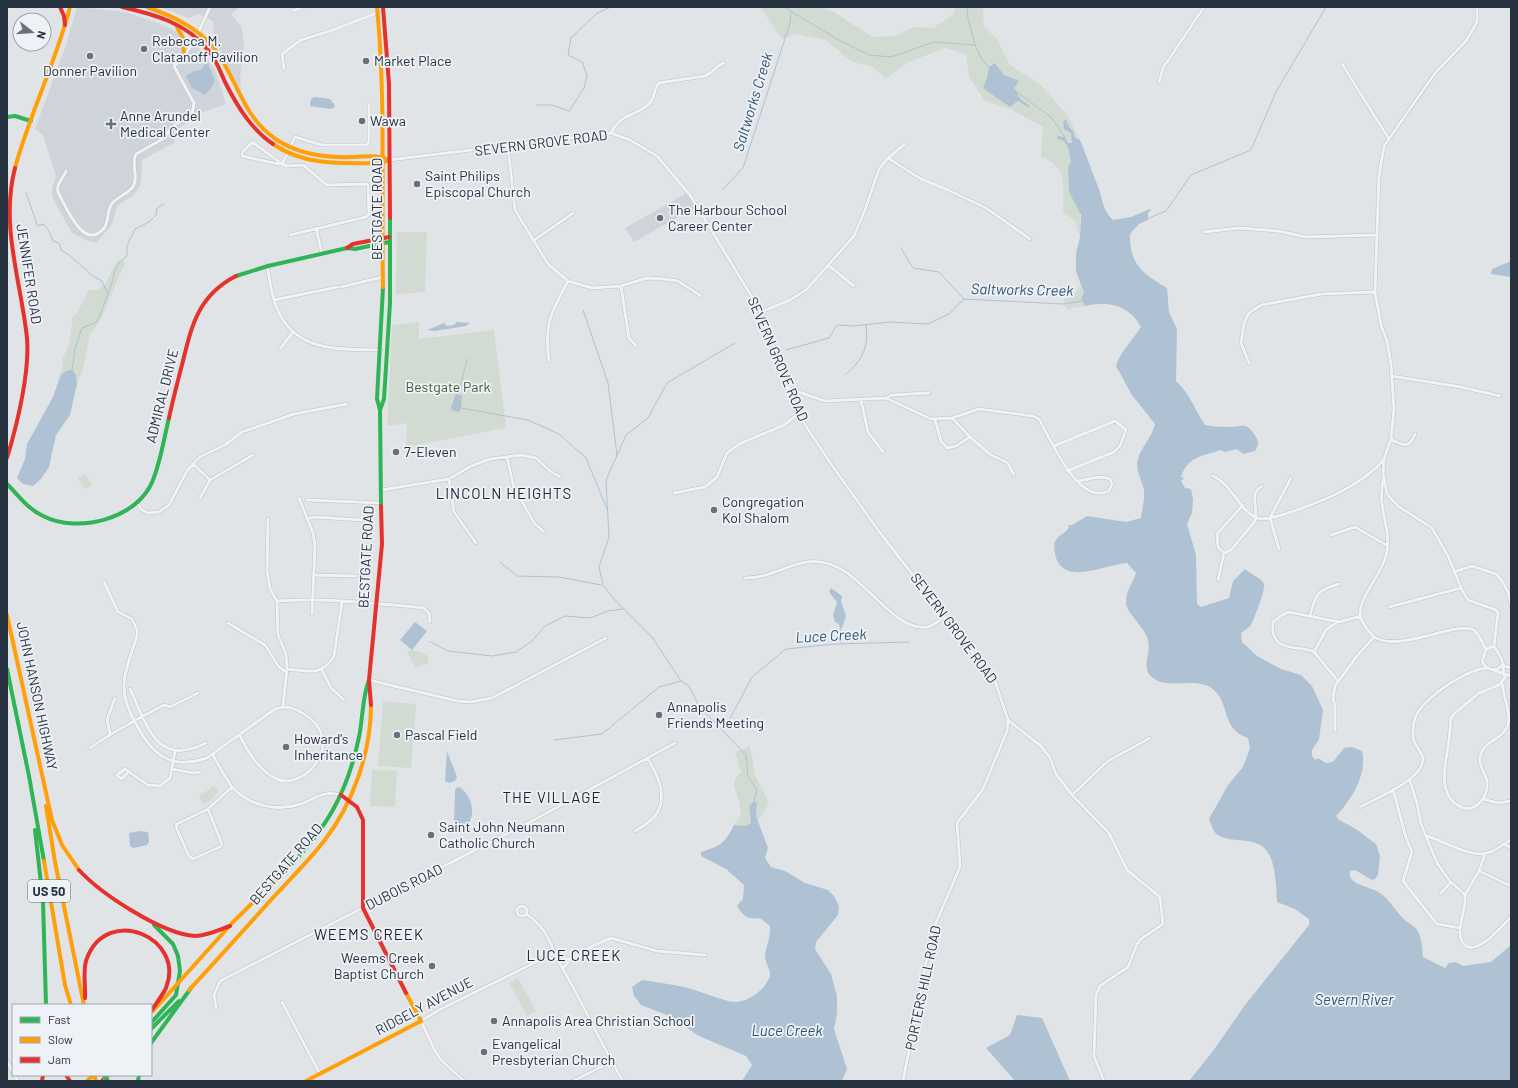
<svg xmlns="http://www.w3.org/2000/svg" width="1518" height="1088" font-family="Barlow,sans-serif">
<rect width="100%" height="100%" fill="#e1e4e7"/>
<path fill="#cfd4da" d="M77 7 126 12 160 24 178 32 201 50 215 70 226 104 198 114 192 120 177 129 174 143 142 160 141 184 134 195 118 205 111 226 96 243 84 239 72 233 52 197V188L56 176 43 135 35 129 65 48Z
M160 7H240L231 14 242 28 244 44 240 78 241 90 214 39 213 21 199 14 189 18Z
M687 193 696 207 634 242 625 228Z"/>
<path fill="#d2dbd1" d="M760 7H819L834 12 872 37 895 36 913 27 933 28 953 14 955 7H983L984 27 996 38 1010 65 1041 85 1067 115 1080 140V237L1075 221 1063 211C1063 186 1069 167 1041 157L1043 127 1010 109 985 101 969 77 966 54 944 48 907 63 886 79 872 66 852 62 826 40 796 34 782 39Z
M397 232H427L425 292 396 294Z
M122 259 125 263 100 321 90 334 83 368 77 384 76 375 53 397 63 365 61 359C70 351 72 328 72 317L77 313 89 290H97L105 284 118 260Z
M1080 285 1084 293 1081 298 1085 306 1067 309 1063 304 1064 299C1073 297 1076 294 1080 285Z
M419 322V339L494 330 506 428 406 447 407 423 387 426 392 325Z
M85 474 92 485 85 489 78 478Z
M413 650 425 654 429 658 428 663 415 668 407 651Z
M383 701 416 704 411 768 378 766Z
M750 746 755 775 769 803 758 821 756 816 757 803 749 806 751 823 745 826 734 825 741 814C740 808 739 800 737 795 733 784 732 781 741 772L735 752Z
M372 770 397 771 395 807 370 806Z
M213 786 218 790C216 797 209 802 203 804L199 799 200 796Z
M518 978 536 1011 527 1016 509 983Z"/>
<path fill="#aec2d3" d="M995 63 1004 75 1019 81 1014 88 1021 100 1030 106 1028 107 1018 101 1010 107 983 88 987 78 989 67Z
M205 64H208L215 80 212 87 205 95 192 88 186 76 194 71 201 70Z
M315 97 330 99 334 104 335 107 331 109 310 106 311 99Z
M1066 120 1069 127 1073 131 1075 138 1080 140C1087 156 1092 173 1099 189 1103 201 1103 211 1113 220L1131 217 1150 209 1151 210 1148 213V220L1139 224 1130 234C1129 264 1143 274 1167 288L1169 312 1177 329 1176 381C1191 395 1194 409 1205 425 1212 426 1218 427 1225 427 1242 428 1246 419 1257 439 1259 443 1258 447 1255 451L1243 454 1237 449 1225 452 1221 450C1203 456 1188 456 1181 477L1184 478 1181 481 1185 488 1191 489 1193 499 1192 513 1187 524 1196 555 1197 604 1201 607 1229 598 1233 581 1245 569C1250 573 1263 580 1264 584 1266 589 1254 619 1251 625 1248 628 1244 631 1241 633L1242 642 1257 656 1281 669 1301 675 1312 686 1323 710 1319 739 1312 750V756L1316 760 1318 758 1326 763 1333 762 1344 748 1352 747 1362 751C1368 773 1351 801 1336 816L1339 820 1356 829 1376 844 1380 856 1378 875 1375 879 1372 880 1355 870 1350 871C1347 886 1372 886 1380 893 1390 900 1396 912 1405 920 1409 924 1415 926 1417 930 1422 938 1422 948 1423 957L1445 968 1449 963 1456 962 1463 966 1491 962 1511 945V1081H1189L1213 1051 1245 1005 1309 925V919L1295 909 1277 902C1276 888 1276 869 1270 856 1260 834 1234 845 1218 835 1213 832 1211 824 1209 819L1228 785 1243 767 1250 748 1248 738C1244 736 1240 735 1237 732 1224 722 1227 703 1216 692 1201 676 1176 688 1158 681 1137 671 1152 655 1148 640 1145 627 1125 612 1126 602 1126 591 1133 582 1136 573L1127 563C1106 564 1066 586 1056 558 1055 553 1053 546 1055 542 1057 535 1066 534 1069 527L1068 525H1072L1087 516 1126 522 1141 518C1142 509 1145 499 1144 490 1142 481 1137 473 1137 463 1139 449 1152 438 1155 424L1132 395 1116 366C1120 352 1133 340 1141 327 1129 305 1109 301 1085 306L1081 298 1084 293 1076 271V254L1080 237 1081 215 1069 192 1068 166 1071 162 1068 147 1064 141 1057 139 1058 136 1064 137 1068 143H1072L1071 133 1064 129 1063 121Z
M1511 261V277L1491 274 1492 269Z
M457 322 470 323 466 326 435 331 427 330 444 323 447 326 454 325Z
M72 370 76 375 77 384 70 415 56 435 49 467 41 479 33 486 23 484 17 478 25 459 27 444 53 397 61 375 66 371Z
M456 393 462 396 461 408 459 412 453 411 451 408Z
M831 588 842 596 841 601 846 616 842 628H840L839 624 835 622 833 615 837 602 829 592Z
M415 622 427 631 412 650 400 640Z
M447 751 457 777 455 781 449 783 445 781Z
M460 787C474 798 477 819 463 830L454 822 455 791 456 788Z
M754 801 757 803 756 816 768 848 765 858 771 867 785 871 805 883 828 890 834 896 839 906 838 915 816 942 815 949 831 974 837 996V1013L834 1029 847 1069 842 1081H742L752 1065 746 1056 699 1036 667 1015 641 1005 634 996 632 987 642 980C656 982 670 984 684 987 699 991 714 997 728 1001 744 1006 765 991 770 976 771 970 765 963 765 956 766 945 771 937 770 926L760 918C748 920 743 916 737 906L743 899 744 885 726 869 701 856V852C721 846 725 843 734 825L745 826 751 823 749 806Z
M139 831 148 832 149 842 147 845 133 848 130 846 129 833Z
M1017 1015 1042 1018 1070 1081H1015L986 1048 1010 1035Z"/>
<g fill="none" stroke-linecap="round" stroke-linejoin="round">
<path stroke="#aec2d3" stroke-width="1" d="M784 7 837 39 869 55 891 57 934 42 975 45 982 60 990 68
M968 7 967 14 975 45
M1014 90 1051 117 1066 139
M537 105H552L569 111 584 88 587 75 582 62 568 55 571 38 597 13 611 7
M723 189 743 168 790 23 791 14
M26 193 37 224 38 226 43 224C49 229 50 234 53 241L59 243 62 251 68 254 93 276 102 281 108 294 97 322 82 328 75 348 72 371
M1149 218 1166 211 1191 175 1251 150 1276 92 1326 7
M901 248 913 268 939 272 964 299
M108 293C116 278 110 268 127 256V246L135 229 149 222 156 215 157 208 164 204
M583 310 608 383 617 455
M735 343 667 383 648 418 626 435 606 480 609 537 599 567 603 585 614 599 652 637 681 681 689 686 699 706 746 755 748 777 757 790 754 801
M786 350 829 338 837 325 854 326 889 322 928 324 949 314 964 299 1063 304 1083 301
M845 375C862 361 869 348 866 325
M459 393 467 359
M461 408 528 420 559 434 586 458 607 509
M500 562 517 576 559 577 601 585
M429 641 448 651 492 656 516 652 532 641 545 626 565 616 590 618 608 611 623 609
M841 643V628
M724 730 752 677 786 649 835 644 909 642
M554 740 602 734 659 687 681 681"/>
<defs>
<path id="street" d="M1477 7V22L1466 41 1435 73 1384 146 1379 176 1375 292 1381 325 1387 341 1391 364 1394 409 1391 439 1384 459 1383 473 1387 494 1398 506 1432 528 1448 556 1462 590 1468 600 1496 610 1498 613 1494 646
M293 11 303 7
M1342 64 1389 139
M284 69 282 54 301 40 330 31 377 13
M1159 82 1163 68 1204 7
M611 133C621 113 633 117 648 105 655 100 653 90 659 83L705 76C713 73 715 66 724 63
M290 147 295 137 322 145H367L369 141V104
M508 147 515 210 548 264 568 281 592 288 621 286 647 278 664 279 678 281 701 296
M288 153 282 164H278L242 156V153L252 142 282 164 287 166 303 165 327 185 367 184 368 186 369 214 366 217 290 235
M888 158 921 179 948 190 986 208 1030 239
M389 160 611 133 630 140 657 156 690 195 761 312 798 414 831 464 878 530 995 681 1008 720 1041 746 1050 758 1056 774 1072 795 1109 833 1127 870 1160 897 1163 924 1141 939 1137 944 1128 967 1100 986 1096 995 1094 1056 1104 1081
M66 171C63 179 56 183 58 192 65 205 84 253 104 228 109 222 107 212 111 205 116 196 129 195 134 185 138 175 131 164 136 154L161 140 176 124 192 114 194 103 174 66C192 51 200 29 210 7
M316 228 322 254
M1204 232 1239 228 1278 231 1306 237 1376 235
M533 241 573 213
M267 265C270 282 272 300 280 315 300 353 344 349 381 350
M828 265 854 286
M621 286 629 338 636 346
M341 287 383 277
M274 300 338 287
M761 312 790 300 806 290 854 236 865 210 879 169 888 158 905 144
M280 349 293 332
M549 361C544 325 551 312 568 281
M1249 363 1241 343 1244 323 1249 313 1261 305 1322 294 1375 292
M1391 376 1461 387 1500 396
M787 388 825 401 886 398 931 419 952 418 979 409 1033 416 1039 419C1051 440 1078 506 1109 491L1112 484 1110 479C1101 475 1089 479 1079 481
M886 398 892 395 929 393
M861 400 868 432 883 452
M952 418 970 437 991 455 1008 463 1014 475
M935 420 941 441 947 448 956 446 970 437
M1391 439C1403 446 1410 449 1415 434
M1054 446 1115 421 1126 430 1120 446 1114 452 1067 471
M507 457 514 488 535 524 544 532
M193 464 210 480
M1213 476C1233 485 1239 511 1257 518 1271 523 1335 496 1349 487 1361 480 1376 470 1384 459
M449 479 454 512 476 543
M1383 479C1382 487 1381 495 1382 503 1384 520 1391 539 1386 556 1382 573 1359 597 1360 615 1361 622 1370 634 1376 638 1403 652 1459 619 1475 631 1480 635 1482 644 1486 649
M381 490 449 479 471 466 490 459 521 455 536 458 550 471 560 477
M674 493 705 487 717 477 727 453 739 444 784 425 798 414
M200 498 210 480 253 455
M299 498 313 533 315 546 312 614
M307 500 381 503
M137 503 142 510 148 513 159 512 169 505 187 471 193 464 200 457 225 445 242 432 294 414 347 404
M1270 518 1291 478
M1270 518 1279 549
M268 519 267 570 270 589 277 601 278 635 286 654 287 669 283 706
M307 519 314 517 363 520
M1331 535 1355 527 1388 546
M1224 553 1231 550 1255 521C1259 508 1248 494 1262 486
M1224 553 1218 547 1217 534 1243 505
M1454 572 1472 566 1496 574 1502 581 1508 592 1511 605
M314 575 356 576
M745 578C782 578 802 548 841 569 866 582 898 632 927 627 934 626 939 621 945 616
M1218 580 1224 553
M104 582 118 612 132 619 137 630V636C132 652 124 670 124 687 124 701 129 712 136 724 153 756 171 770 207 758L275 709C286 705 294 708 304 714 348 741 305 791 277 779 260 772 248 752 240 736
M277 601C325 598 375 603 424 608L429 613 430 622
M1389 607 1461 588
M1310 615C1316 594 1317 590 1339 584
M228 623 265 645 279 667 286 672
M1494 646 1486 649 1482 662C1486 669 1491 671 1498 669L1502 665
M1314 652 1326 630 1337 622
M1502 665 1511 668
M287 669C308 671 322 677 334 656L342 602
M322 670 331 688 344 700
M1494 670 1504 674 1502 660 1494 646
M369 680 457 701 471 702 492 698 606 638
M1338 681 1314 652C1300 644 1269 655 1273 622L1282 615 1289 612 1339 622 1361 616
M1502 683C1503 694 1509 710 1509 719 1507 741 1483 739 1480 757 1478 767 1487 774 1487 783 1488 797 1477 811 1463 808 1435 797 1446 763 1449 740 1450 733 1450 725 1451 718L1454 714 1479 693 1499 685 1505 678 1504 674 1511 676
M130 689C148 726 156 768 206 743
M1335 730V706L1333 698 1335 686 1357 656 1374 637
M110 734 107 720 115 698
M90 748C114 731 139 718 164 705L170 707 198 693
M213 755C219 766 225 777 232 787 249 806 277 812 301 804 316 798 324 790 341 795
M172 769 193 773 200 772
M129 771 122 779 117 775 125 769 148 785 160 786 170 778 175 752
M1410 781 1417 803 1421 824 1437 863 1449 880 1465 895
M1393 789 1406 838 1412 852 1403 881 1437 924 1460 928
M1072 795 1108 761 1150 738
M1483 799 1498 803 1511 801
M1360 807C1378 797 1424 780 1423 758 1420 748 1412 744 1413 733 1413 726 1414 718 1418 712 1430 694 1466 670 1487 668
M208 809 222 844 220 847 193 859 189 856 176 827 177 824 208 809 232 787
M635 831C642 827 650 822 655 816 669 798 658 775 648 759
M1427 836C1443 841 1471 858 1487 853 1496 851 1504 844 1511 839
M1504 844 1511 848
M1479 871 1511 886
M1441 893 1451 882
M1465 895C1466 908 1460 919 1460 932 1460 936 1461 941 1464 944 1476 958 1503 925 1511 917
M1465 895 1479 871 1485 854
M517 911a5 5 0 1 1 10 0a5 5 0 1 1-10 0Z
M526 914C536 920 545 931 550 942 553 947 554 954 557 959 581 998 599 1041 623 1081
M556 958 571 959 588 948 611 938 657 951 705 955
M563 968 571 959
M282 1002 320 1074
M216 1008 214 995 220 981 532 821 675 743
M7 1061 13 1073
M14 1075 18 1081
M464 1081 441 1060 435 1051 421 1021 439 1010 554 953
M573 1081 611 1062
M903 1081 932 932 960 867 957 823 983 789 1007 731 1008 720"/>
</defs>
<use href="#street" stroke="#bfc2c5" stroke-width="4"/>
<use href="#street" stroke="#f1f2f3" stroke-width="3"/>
<path stroke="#30b455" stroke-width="4" d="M7 117 15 116 31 121
M236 276 268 266 347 248 355 249 389 242
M380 410 377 399 383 287
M7 484C18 495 28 509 43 516 78 534 138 519 153 480 161 460 164 438 169 418
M381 506 380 410 384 399 390 303V218
M7 669 29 776 44 861
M35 830 43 901 46 1005
M283 873C325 831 347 795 359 737 363 718 362 698 369 680
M151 1023 176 995 180 971 178 956 173 944 154 925
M151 1029 179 1001
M151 1043 191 988
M138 1081 139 1075"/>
<path stroke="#ff9f0a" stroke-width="4" d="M147 7C172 16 197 27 214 48 238 79 241 116 277 140 300 155 327 158 353 157 366 157 378 154 389 160
M377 7C386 100 381 193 383 287
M177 27 183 38 184 57
M273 144C306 167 345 163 382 163L389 160
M15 168C30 113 56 62 70 7
M7 615 52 820 62 845 79 870
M46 806 55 862 84 1005
M44 861 65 985 71 1005
M189 990C216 961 242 932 269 902 287 882 307 863 324 841 353 804 371 752 371 705
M153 1011 233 922 283 873
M94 1075 96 1081
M87 1081 93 1075
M306 1081 421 1021 406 993"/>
<path stroke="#e5322d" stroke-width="4" d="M60 7 64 16 65 25
M122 7C153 14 187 23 208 50 216 59 220 71 225 82 237 106 251 129 273 144
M383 7 389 84 390 218
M347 248 353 244 389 237
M169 418C173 399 178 380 183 361 192 324 199 295 236 276
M7 458C17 425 30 372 27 338 21 281 0 226 15 168
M371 705 369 680 382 544 381 506
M341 795 357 807 363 820V908L406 993
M79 870C101 894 162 934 195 936 207 936 219 930 230 926
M85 998C86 985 82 970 87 958 108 904 186 938 166 988 162 996 156 1004 151 1011
M66 1075 70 1081
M42 1081 43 1075
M102 1081 108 1075"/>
<defs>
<path id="fast-bridge" d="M105 1075 107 1081"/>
</defs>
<use href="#fast-bridge" stroke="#b3b7bb" stroke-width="6" stroke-linecap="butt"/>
<use href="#fast-bridge" stroke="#30b455" stroke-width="5"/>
</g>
<g fill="#68707a" stroke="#eef2f6" stroke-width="1.5">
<circle cx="144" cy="49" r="4"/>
<circle cx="90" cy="56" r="4"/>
<circle cx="366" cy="61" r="4"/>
<circle cx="362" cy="121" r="4"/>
<path d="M109 118h4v4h4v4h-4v4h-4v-4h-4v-4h4z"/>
<circle cx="417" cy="184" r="4"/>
<circle cx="660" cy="218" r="4"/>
<circle cx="396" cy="452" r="4"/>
<circle cx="714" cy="510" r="4"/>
<circle cx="659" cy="715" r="4"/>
<circle cx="397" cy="735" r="4"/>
<circle cx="286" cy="747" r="4"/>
<circle cx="431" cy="835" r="4"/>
<circle cx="432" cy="966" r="4"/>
<circle cx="494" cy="1021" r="4"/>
<circle cx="484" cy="1052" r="4"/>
</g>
<g text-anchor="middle" stroke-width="3.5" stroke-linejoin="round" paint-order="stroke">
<rect fill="#eef2f6" stroke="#636c77" stroke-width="1" x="28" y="880" width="42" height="22" rx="3"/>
<g font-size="13" font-weight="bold" fill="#273240">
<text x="49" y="896">US 50</text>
</g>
<g font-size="14" fill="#273240" stroke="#eef2f6" text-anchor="start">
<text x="152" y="46">Rebecca M.<tspan x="152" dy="16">Clatanoff Pavilion</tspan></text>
<text x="374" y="66">Market Place</text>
<text x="90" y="76" text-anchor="middle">Donner Pavilion</text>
<text x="120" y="121">Anne Arundel<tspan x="120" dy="16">Medical Center</tspan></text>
<text x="370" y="126">Wawa</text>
<text x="425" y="181">Saint Philips<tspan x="425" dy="16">Episcopal Church</tspan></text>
<text x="668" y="215">The Harbour School<tspan x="668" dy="16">Career Center</tspan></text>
<text x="404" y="457">7-Eleven</text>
<text x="722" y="507">Congregation<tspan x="722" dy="16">Kol Shalom</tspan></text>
<text x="667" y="712">Annapolis<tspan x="667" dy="16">Friends Meeting</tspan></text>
<text x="405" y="740">Pascal Field</text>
<text x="294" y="744">Howard's<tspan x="294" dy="16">Inheritance</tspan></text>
<text x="439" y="832">Saint John Neumann<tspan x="439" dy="16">Catholic Church</tspan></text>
<text x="424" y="963" text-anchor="end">Weems Creek<tspan x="424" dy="16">Baptist Church</tspan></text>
<text x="502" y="1026">Annapolis Area Christian School</text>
<text x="492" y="1049">Evangelical<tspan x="492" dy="16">Presbyterian Church</tspan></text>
</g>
<g font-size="14" fill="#273240" stroke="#eef2f6">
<text transform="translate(541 143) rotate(-7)" y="5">SEVERN GROVE ROAD</text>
<text transform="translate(377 209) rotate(-90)" y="5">BESTGATE ROAD</text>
<text transform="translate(29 274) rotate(81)" y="5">JENNIFER ROAD</text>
<text transform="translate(778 359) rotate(67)" y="5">SEVERN GROVE ROAD</text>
<text transform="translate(162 396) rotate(-76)" y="5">ADMIRAL DRIVE</text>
<text transform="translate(366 557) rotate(-87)" y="5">BESTGATE ROAD</text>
<text transform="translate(954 628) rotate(53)" y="5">SEVERN GROVE ROAD</text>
<text transform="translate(37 696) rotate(78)" y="5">JOHN HANSON HIGHWAY</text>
<text transform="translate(286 864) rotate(-49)" y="5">BESTGATE ROAD</text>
<text transform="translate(404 887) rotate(-27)" y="5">DUBOIS ROAD</text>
<text transform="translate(923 988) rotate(-78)" y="5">PORTERS HILL ROAD</text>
<text transform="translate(424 1006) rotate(-28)" y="5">RIDGELY AVENUE</text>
</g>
<g font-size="14" fill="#3f5d34" stroke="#eef2f6">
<text x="448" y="392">Bestgate Park</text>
</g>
<g font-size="15" font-style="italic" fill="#2f5576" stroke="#eef2f6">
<text transform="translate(753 102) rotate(-73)" y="5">Saltworks Creek</text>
<text transform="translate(1022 290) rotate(1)" y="5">Saltworks Creek</text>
<text transform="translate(831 636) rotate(-3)" y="5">Luce Creek</text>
<text x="1354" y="1005">Severn River</text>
<text x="787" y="1036">Luce Creek</text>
</g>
<g font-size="15" letter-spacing="1" fill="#192331" stroke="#eef2f6">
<text x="504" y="499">LINCOLN HEIGHTS</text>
<text x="552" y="803">THE VILLAGE</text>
<text x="369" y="940">WEEMS CREEK</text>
<text x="574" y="961">LUCE CREEK</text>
</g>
</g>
<rect width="1518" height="1088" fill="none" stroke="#273240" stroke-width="16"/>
<rect x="12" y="1004" width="140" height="72" fill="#eef2f6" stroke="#9ea5ad"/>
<rect x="20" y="1017" width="20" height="6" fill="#30b455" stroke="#9ea5ad"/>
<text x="48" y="1024" font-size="12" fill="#273240">Fast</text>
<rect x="20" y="1037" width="20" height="6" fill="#ff9f0a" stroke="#9ea5ad"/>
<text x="48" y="1044" font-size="12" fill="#273240">Slow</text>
<rect x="20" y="1057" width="20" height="6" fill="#e5322d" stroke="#9ea5ad"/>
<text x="48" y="1064" font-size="12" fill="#273240">Jam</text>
<g transform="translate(32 32) rotate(107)"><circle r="19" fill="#eef2f6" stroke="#9ea5ad"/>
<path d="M0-3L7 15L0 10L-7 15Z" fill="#68707a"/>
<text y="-6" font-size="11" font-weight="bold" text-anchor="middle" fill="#273240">N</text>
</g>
</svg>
